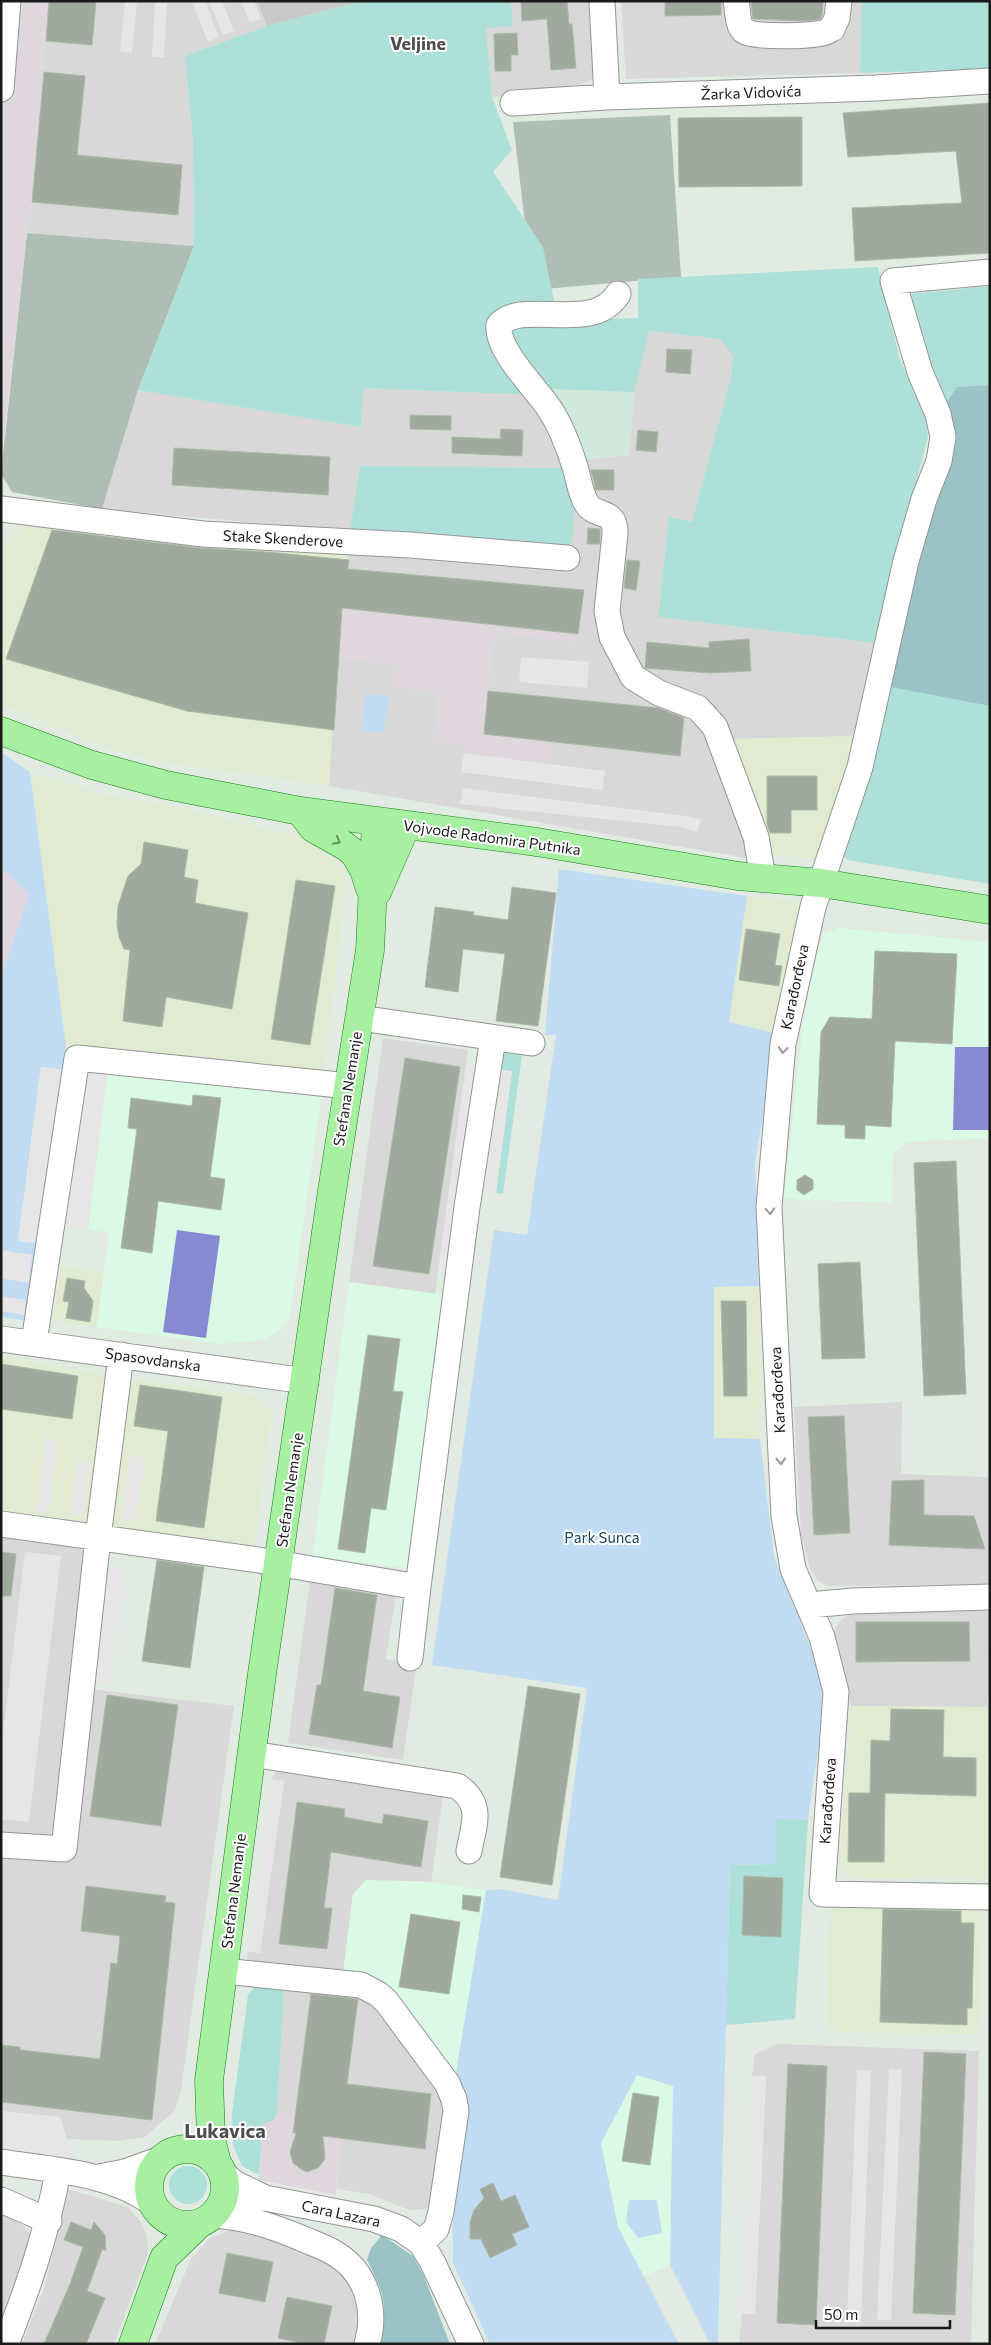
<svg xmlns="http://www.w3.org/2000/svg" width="991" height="2345" font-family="Commissioner,sans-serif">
<rect width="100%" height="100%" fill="#e1ebe1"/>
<path fill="#d8d8d8" d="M49 1H257L267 26 185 56 193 139 194 246 27 233 32 202Z
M511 1H591L596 72 593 79 582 84 492 97 486 27 513 26Z
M621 1H862L860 73 626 79Z
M649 331 720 339 733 356 731 377 692 522 669 517 658 617 875 643 858 736 730 739 635 668 617 622 622 527 596 501 581 460 629 455 634 392Z
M362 388 533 395 564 468 360 466 350 531 102 509 138 390 361 427Z
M575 502 607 524 608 647 702 722 747 839 746 858 329 786 337 658 349 553 570 566Z
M383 1038 468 1050 435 1294 349 1282Z
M902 1402 901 1474 990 1477V1584L828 1586 818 1581 810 1569 801 1535 794 1407Z
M1 1532 90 1545 58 1840 1 1835Z
M310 1581 396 1593 386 1659 417 1663 403 1760 288 1743Z
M860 1610H984L990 1614 987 1707 851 1706 834 1632 841 1619Z
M90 1689 234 1706 181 2090 175 2110 145 2137 119 2141 67 2139 60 2117 1 2111V1853L74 1859Z
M283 1767 399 1790 443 1796 431 1882 388 1880 353 1894 343 1973 247 1963 248 1951 260 1953 284 1781 271 1779 276 1772Z
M284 1987 365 1995 387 2011 442 2099 446 2115 431 2201 426 2209 409 2210 369 2194 337 2189 340 2139 293 2133 295 2114 277 2113Z
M777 2044 979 2051 971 2344H739L742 2314H755L766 2077 752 2076 755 2054Z
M67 2189 128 2207 140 2221 147 2235 148 2253 114 2344H22L45 2286Z
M1 2214 21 2224 30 2234 31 2246 1 2325Z
M240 2230 255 2232 330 2263 347 2280 355 2298 360 2326 352 2344H155L191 2259 209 2239 227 2231Z"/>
<path fill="#e1ebd1" d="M31 524 349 553 337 658 329 786 164 762 97 744 1 704V552L14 533Z
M858 736 822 859 770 855 730 739Z
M30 772 100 794 172 806 273 831 302 834 342 869 346 880 325 1063 318 1070 66 1047Z
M747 896 795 901 800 908 777 1034 729 1022Z
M61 1266 105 1273 97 1327 53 1321Z
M714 1286H759L760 1439H714Z
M1 1357 113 1376 94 1531 1 1513Z
M125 1378 254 1396 271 1411 254 1548 109 1530Z
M851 1706 987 1707 986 1879 853 1878 842 1870 841 1844Z
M838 1906 983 1910 978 2034 837 2032 827 2024 830 1911Z"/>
<path fill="#dbfae6" d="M838 928 990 942V1138L906 1142 893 1154 892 1202 799 1200 784 1197 803 1023 816 958 824 935Z
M108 1070 321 1097 290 1318 278 1332 263 1340 219 1344 97 1327 109 1233 88 1229Z
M349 1282 446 1295 410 1569 313 1556Z
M366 1880 431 1882 486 1890 456 2073 395 1992 383 1983 343 1973 353 1894Z
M637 2075 673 2086 670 2265 644 2276 618 2227 601 2143Z"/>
<path fill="#c8c8c8" d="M257 1H362L267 26Z"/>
<path fill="#aebeb4" d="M670 115 681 277 533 290 513 122Z
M27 233 194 246 138 390 102 509 12 492 1 474Z"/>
<path fill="#cee8d9" d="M548 389 634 392 629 455 581 460Z"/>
<path fill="#ace0d9" d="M362 1H511L513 26 486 28 492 97 512 150 493 172 543 247 555 305 500 312 533 395 363 388 361 427 138 390 194 246 193 140 185 56 267 26Z
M862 1H990V69L860 73Z
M878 267 899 357 926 419 928 436 875 643 658 617 669 517 692 522 731 377 733 356 720 339 649 331 634 392 548 389 511 345 507 328 558 321 638 318V279Z
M990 286V385L957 387 944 406 910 294Z
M360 466 564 468 575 502 572 543 564 548 350 531Z
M890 687 990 706V884L848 860 842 854Z
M504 1052 522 1055 503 1194 496 1193 512 1071 501 1070Z
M776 1818 808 1820 795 2019 726 2025 730 1865 776 1864Z
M255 1987H284L277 2113 274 2120 263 2125 259 2175 242 2166 233 2145 232 2113 248 1995Z
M169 2185a19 19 0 1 1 38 0a19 19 0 1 1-38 0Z"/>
<path fill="#9ac3c6" d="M990 385V706L890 687 944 406 957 387Z
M382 2235 413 2256 423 2274 450 2344H379C389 2308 384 2292 367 2260L371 2248Z"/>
<path fill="#c1dcf2" d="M366 693 389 696 384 733 361 730Z
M1 752 30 772 66 1047 65 1070 41 1067 18 1241 42 1244 30 1321 1 1317Z
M559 869 747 896 729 1022 777 1034 755 1163 759 1286 714 1287V1438L760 1439 774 1557 818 1665 825 1701 808 1820 776 1818V1864L730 1865 718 2344H710L670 2265 673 2086 637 2075 601 2143 618 2227 679 2344H490L453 2263V2215L469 2112 456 2073 486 1890 500 1889 558 1900 587 1688 432 1665 494 1230 527 1235 556 1035H545Z
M629 2200H657L662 2233 638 2238 626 2222Z"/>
<path fill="#8789d2" d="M955 1047H990V1130H953Z
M177 1230 220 1236 206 1338 163 1332Z"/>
<path fill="#e6e6e6" d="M125 1H137L132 53 120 51Z
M155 1H167L164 57H152Z
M192 1H205L219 37 208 42Z
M209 1H222L234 31 223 35Z
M241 1H254L261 19 250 23Z
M521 657 589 662 587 688 519 682Z
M464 753 605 771 602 790 461 772Z
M463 788 686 816 701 820 697 832 682 827 460 804Z
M41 1067 65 1070 42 1244 18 1241Z
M82 1067 108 1070 88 1229 62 1226Z
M466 1067 479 1069 453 1260 440 1258Z
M501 1070 512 1071 496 1193 484 1192Z
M1 1250 32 1255 28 1283 1 1278Z
M1 1296 26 1300 24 1315 1 1311Z
M45 1437 58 1439 49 1513 37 1512Z
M130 1456 145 1458 136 1522 121 1520Z
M77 1460 90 1462 83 1515 70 1514Z
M25 1552 61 1556 29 1822 1 1819V1751Z
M111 1566 125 1568 110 1686 96 1684Z
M271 1779 284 1781 260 1953 248 1951Z
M889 2069 902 2070 891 2320H877Z
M857 2070 871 2071 861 2322H847Z
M752 2076H766L755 2314H742Z
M1 2111 60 2117 73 2158 1 2146Z"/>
<path fill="#e0d6dd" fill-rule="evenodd" d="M1 1H49L32 202 27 233 1 462Z
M342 608 578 634 577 642 495 633 484 734 553 742 551 764 464 753V745L433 741 438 692 392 687 394 664 337 658Z
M1 867 29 895 1 978Z
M277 2113H295L293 2133 340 2139 336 2195 259 2180 263 2125 274 2120ZM322 2142 325 2148V2159L318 2168 307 2172 302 2171 293 2163 290 2152Z"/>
<path fill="#9fa99d" stroke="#aabba5" d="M49 1H96L92 45 46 41Z
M521 1H567L569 24H572L576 68 551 70 547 19 522 21Z
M665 1H721V15L665 16Z
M751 1H823L822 16 820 19 805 21 753 19Z
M517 33 518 55H511V71H495L494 34Z
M44 72 85 76 77 155 182 165 178 215 32 202Z
M990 103V253L855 261 852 208 962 203 956 151 848 157 843 113Z
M802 117V186L679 187 678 118Z
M667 349 692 350 690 374 666 372Z
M410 415 451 416V430L410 429Z
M501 429 523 430 522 456 452 453V437L500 439Z
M638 430 658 432 656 452 636 450Z
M174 448 330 457 328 495 172 485Z
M591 470H614V490H596Z
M588 528 600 529V544H587Z
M52 530 201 548 268 552 349 560 348 569 584 590 578 634 342 608 334 730 187 711 6 659Z
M627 560 640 561 636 590 624 588Z
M749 639 751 671 710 673 645 668 647 642 709 648V642Z
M488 691 659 708 684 718 680 756 484 734Z
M767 776H817V810H791V833H770L767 825Z
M144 842 188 850 184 877 198 880 195 903 248 913 232 1009 166 997 162 1027 123 1021 130 950 124 949 119 937 117 924 118 906 128 876 141 864Z
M296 880 335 886 310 1045 271 1039Z
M512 887 556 893 538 1026 496 1021 505 954 463 949 458 992 425 987 435 907 474 912 473 915 508 920Z
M746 929 780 934 775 965 782 966 779 986 739 980Z
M875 951 957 954 952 1044 895 1041 891 1127 865 1125V1139L845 1138V1125L817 1124 821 1032 830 1017 872 1019Z
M405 1058 460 1067 429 1274 373 1266Z
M193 1095 221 1098 210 1177 225 1179 221 1210 158 1201 152 1253 121 1248 137 1129 128 1128 131 1098 192 1106Z
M956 1161 966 1394 924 1396 914 1163Z
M805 1175 813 1180V1189L804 1195 797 1190V1180Z
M860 1262 865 1358 822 1359 818 1264Z
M67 1278 85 1281 84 1288 93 1301 90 1322 66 1318 69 1302 63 1301Z
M721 1301H746L747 1396H724Z
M368 1335 400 1339 393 1391 403 1392 386 1510 371 1508 365 1553 338 1549Z
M1 1364 78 1376 72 1419 1 1409Z
M140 1385 222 1397 204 1528 156 1521 168 1431 134 1426Z
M844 1416 850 1533 814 1535 808 1417Z
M924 1480V1515L974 1516 985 1549 889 1545 892 1481Z
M1 1552 16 1554 11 1596H1Z
M157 1560 204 1567 190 1668 142 1661Z
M335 1588 377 1595 363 1691 400 1697 392 1748 309 1734 317 1685H321Z
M856 1622H969L970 1661 856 1662Z
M528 1686 580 1694 552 1885 500 1877Z
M107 1695 178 1705 161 1826 90 1816Z
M891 1709 944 1710 943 1757 976 1758V1796L885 1793 884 1862H848L849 1793H870L871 1740 890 1741Z
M297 1802 345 1809 344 1817 382 1824 384 1814 428 1821 421 1867 331 1852 324 1908H332L327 1949 279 1944Z
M744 1876 783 1878 781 1937 742 1935Z
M86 1886 166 1896 165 1902 175 1903 152 2120 1 2102V2045L20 2047V2050L100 2059 111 1963 117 1964 120 1936 81 1931Z
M463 1895 481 1897 479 1912 462 1909Z
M883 1909 961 1911V1923H974L972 2008H967V2025L880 2022Z
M411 1914 460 1922 449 1994 399 1987Z
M311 1994 358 1999 347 2084 431 2094 425 2149 323 2136 325 2159 318 2168 307 2172 302 2170 293 2163 290 2152 296 2133H293Z
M924 2052 966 2054 955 2315 913 2313Z
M788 2064 827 2066 816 2325 777 2323Z
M633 2093 659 2097 650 2165 622 2161Z
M493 2183 501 2201 515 2195 529 2227 512 2234 517 2245 490 2258 481 2239H470V2222L474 2210 484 2198 480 2189Z
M71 2222 91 2230 94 2222 105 2235 106 2250H102L87 2291 105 2298 86 2344H44L70 2284 83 2247 64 2240Z
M227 2253 273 2262 265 2302 219 2293Z
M287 2297 332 2306 324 2344H305L278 2338Z"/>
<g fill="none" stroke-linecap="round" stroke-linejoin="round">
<defs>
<path id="minor" d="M602 1 607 97
M736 1C738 10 737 25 744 31 753 38 809 36 822 33 825 33 829 30 832 29L837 18 839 1
M1 89 8 1
M513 103 607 97 876 88 990 81
M990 272 893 281 920 372 938 414 943 437 939 461 924 499 906 561 860 767 813 907 783 1044 769 1207 784 1516 793 1569 822 1637 836 1692 822 1894 990 1897
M618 294C593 335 523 298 499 325 496 350 535 387 549 408 561 426 569 447 575 467 579 479 580 494 587 504 596 518 616 508 615 534L607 611 612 637 633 677 659 693 698 708 715 727 756 837 763 878
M1 509 203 534 410 545 567 558
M360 1018 532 1043
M1 1339 306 1381
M34 1342 77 1058 349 1086
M1 1524 258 1560 418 1587 467 1207 493 1038
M810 1605 853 1601 990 1597
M410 1658 418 1587
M252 1754 457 1786C484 1804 474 1824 469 1851
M1 1845 64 1849 98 1538 121 1355
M224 1971 361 1985 378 1994 386 2001 447 2083 454 2099 456 2111 441 2212 436 2229 421 2243
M1 2162C51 2170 109 2172 151 2202
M223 2173 234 2183 265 2198
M98 2177 125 2172 161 2159
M1 2200 49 2221
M220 2207 241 2199 265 2198 374 2219 401 2229 421 2243 432 2261 471 2344
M213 2215C245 2217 272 2226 301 2238 312 2243 325 2247 336 2254 367 2273 377 2310 367 2344
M6 2344C29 2285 47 2233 58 2171"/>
<path id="major" d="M1 731 92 765 166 785 300 811 537 842 738 876 821 883 990 910
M300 811 313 828 345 846 354 853 364 870 370 889
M377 892 406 826
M149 2187a38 38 0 1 1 76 0a38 38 0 1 1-76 0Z
M217 2163 211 2139 209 2080 262 1674 332 1191 370 950 376 822
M133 2344 164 2258 199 2224"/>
</defs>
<use href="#minor" stroke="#949494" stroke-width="27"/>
<use href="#major" stroke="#108113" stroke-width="29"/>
<use href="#minor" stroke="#fff" stroke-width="25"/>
<use href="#major" stroke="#a7f0a1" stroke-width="28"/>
</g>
<defs><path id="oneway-chevron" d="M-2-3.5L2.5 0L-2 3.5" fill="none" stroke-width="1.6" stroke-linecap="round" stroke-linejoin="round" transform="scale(1.25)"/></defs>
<use stroke="#689064" href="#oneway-chevron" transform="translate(337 841) rotate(28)"/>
<g stroke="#989898">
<use href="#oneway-chevron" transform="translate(783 1050) rotate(96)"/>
<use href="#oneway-chevron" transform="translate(770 1211) rotate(88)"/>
<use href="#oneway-chevron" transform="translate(781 1461) rotate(87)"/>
</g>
<g text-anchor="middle" stroke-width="4" stroke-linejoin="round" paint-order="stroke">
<g font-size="15" fill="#1a1a1a" stroke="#fff">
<text transform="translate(751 93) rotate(-2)" y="5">Žarka Vidovića</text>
<text transform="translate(283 539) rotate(3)" y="5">Stake Skenderove</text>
<text transform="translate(492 838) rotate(8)" y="5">Vojvode Radomira Putnika</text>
<text transform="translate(795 987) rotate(-78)" y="5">Karađorđeva</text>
<text transform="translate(348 1089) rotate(-81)" y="5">Stefana Nemanje</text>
<text transform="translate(153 1360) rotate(8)" y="5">Spasovdanska</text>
<text transform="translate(778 1390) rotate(-93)" y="5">Karađorđeva</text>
<text transform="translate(290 1490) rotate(-82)" y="5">Stefana Nemanje</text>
<text transform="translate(828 1801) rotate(-86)" y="5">Karađorđeva</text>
<text transform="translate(234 1891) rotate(-83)" y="5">Stefana Nemanje</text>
<text transform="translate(341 2214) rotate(12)" y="5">Cara Lazara</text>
</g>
<g font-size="15" fill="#17456a" stroke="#fff">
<text x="602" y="1543">Park Sunca</text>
</g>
<g font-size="18" font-weight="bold" fill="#4d4d4d" stroke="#fff">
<text x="418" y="50">Veljine</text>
</g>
<g font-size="20" font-weight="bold" fill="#4d4d4d" stroke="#fff">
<text x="225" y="2138">Lukavica</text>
</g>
</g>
<rect width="991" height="2345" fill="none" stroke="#1a1a1a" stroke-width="5"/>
<path d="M816 2320v8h134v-8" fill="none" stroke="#1a1a1a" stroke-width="2.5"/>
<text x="824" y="2320" font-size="15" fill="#1a1a1a" stroke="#ffffff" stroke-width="4" paint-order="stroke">50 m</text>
</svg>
